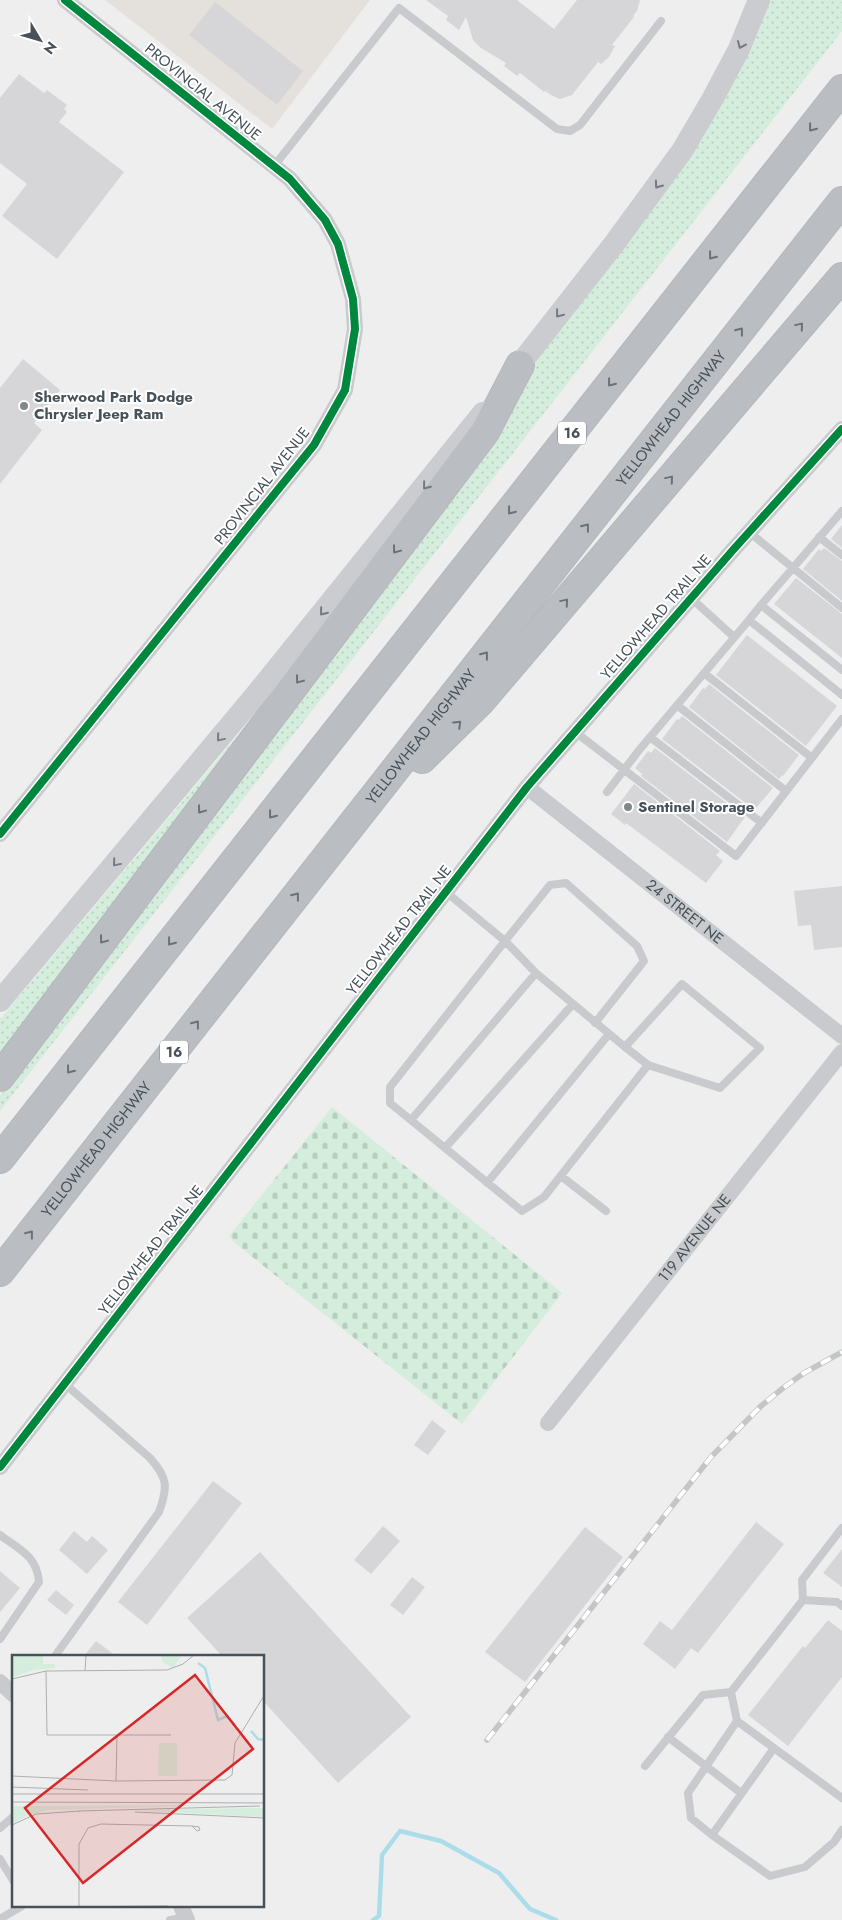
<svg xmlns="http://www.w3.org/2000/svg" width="842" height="1920" font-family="Jost,sans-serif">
<defs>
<pattern id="grass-dots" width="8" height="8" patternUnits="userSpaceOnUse" patternTransform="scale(1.25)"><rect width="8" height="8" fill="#d4eddc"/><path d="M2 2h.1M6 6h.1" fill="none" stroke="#b7cdbf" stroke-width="1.8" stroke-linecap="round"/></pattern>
<pattern id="cemetery-stones" width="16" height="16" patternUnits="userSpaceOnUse" patternTransform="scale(1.25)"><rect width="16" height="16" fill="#d4eddc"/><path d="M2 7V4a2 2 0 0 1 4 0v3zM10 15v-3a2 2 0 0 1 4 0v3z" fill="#b7cdbf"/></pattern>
</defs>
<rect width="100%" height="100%" fill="#efeeee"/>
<path fill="#e4e1dc" d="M105 0H370L272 129Z"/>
<path fill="url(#grass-dots)" d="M767 0H842V31L0 1111V1096L513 394 540 356Z
M270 697 0 1055V1019Z"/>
<path fill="url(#cemetery-stones)" d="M332 1107 562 1293 462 1424 236 1244 229 1236Z"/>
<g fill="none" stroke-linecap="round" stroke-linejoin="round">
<path stroke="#aadde9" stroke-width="4.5" d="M373 1920 379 1916 382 1855 400 1831 441 1841 499 1873 530 1909 556 1920"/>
</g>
<path fill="#d6d6d8" d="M426 0H517L554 29 577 0H640L637 11 633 16 634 17 612 45 615 46 609 57 601 64 598 62 572 95 560 99 551 95 545 91 544 92 520 73 517 76 504 66 506 63 481 48 473 40 466 17 459 30 446 20 448 16Z
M215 2 303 71 277 105 189 35Z
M19 74 44 93 47 90 67 105 64 109 67 112 59 122 124 172 57 259 2 216 27 184 0 163V98Z
M23 359 60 390 34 423 42 430 0 484V388Z
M842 525V548L831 539Z
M824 548 842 561V601L803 569 819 549 821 551Z
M796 578 842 614V658L774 604Z
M747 635 837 706 806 746 716 675Z
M709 684 799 755 783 776 782 775 779 779 689 707 703 688 705 689Z
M682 716 773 788 756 808 754 806 752 808 662 739 677 719 679 720Z
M655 748 745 817 727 842 641 776 642 774 635 768 648 751 651 753Z
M634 784 720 851 716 855 723 861 706 883 626 823 625 825 611 814Z
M842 886V947L814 950 811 925 798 926 794 891Z
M432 1420 446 1431 428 1455 414 1445Z
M213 1481 242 1503 147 1625 118 1602Z
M756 1522 784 1544 698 1653 691 1648 675 1669 643 1644 660 1621 672 1630Z
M383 1526 400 1541 371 1574 354 1560Z
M585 1527 623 1557 525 1682 485 1652Z
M74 1531 87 1542 92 1536 108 1550 87 1574 59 1550Z
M842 1549V1587L823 1573Z
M260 1552 411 1717 338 1783 264 1702V1656H222L187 1618Z
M0 1571 20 1588 0 1612Z
M412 1577 425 1587 403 1615 390 1605Z
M56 1590 74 1605 66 1615 47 1600Z
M828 1620 842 1631V1677L788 1746 748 1715 803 1646 805 1648Z
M96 1641 116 1656H84Z"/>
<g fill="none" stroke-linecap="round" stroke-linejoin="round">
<defs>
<g id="motorway">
<path d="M422 759 481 701 842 277"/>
<path d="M0 1077 485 432 520 365"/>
<path d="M0 1159 842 89"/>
<path id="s3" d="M0 1272 842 201"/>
</g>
</defs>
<use href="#motorway" stroke="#b4b8bc" stroke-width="30"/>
<path stroke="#c8cacd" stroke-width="8" d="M274 166 399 8 557 129 570 131 580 125 661 21
M842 511 761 605 842 670
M749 532 842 608
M819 537 842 555
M691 598 734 637
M749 620 761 605
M704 673 812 758
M677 705 786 791
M574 731 736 856 842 719
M650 737 762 823
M607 792 640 749 749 620 842 695
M446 892 505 941 390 1087V1103L522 1211 544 1197 648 1065 720 1088 760 1048 682 984 625 1047 536 973 505 941 550 885 566 883 637 946 644 961 595 1023
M625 1047 648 1065
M411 1120 536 973
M445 1148 573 1004
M561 1176 606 1211
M487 1183 609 1034
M0 1535C19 1549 37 1556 39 1582L0 1639
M803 1600 802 1580 842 1528
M842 1606 837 1602 803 1600 731 1692 737 1721 842 1798
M55 1656 159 1512C168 1487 168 1478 150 1458L65 1384
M668 1737 741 1793
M774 1748 712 1835 770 1876 805 1867 834 1842 842 1830
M645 1766 703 1695 731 1692
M0 1828 14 1816
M712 1835 691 1818 688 1793 737 1721
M0 1859 14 1882
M0 1919 22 1906
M170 1920 186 1917"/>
<g stroke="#c8cacd" stroke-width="16">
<path id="s1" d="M527 787 842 1036"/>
<path d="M0 834 314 445 345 390 355 329 353 299 338 244 325 220 290 179 65 0"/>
<path id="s2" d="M548 1423 842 1052"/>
<path d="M0 1467 527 787 733 550 842 429"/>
<path d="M0 1682 14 1695"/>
<path d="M181 1906 187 1920"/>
</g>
<path stroke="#cacccf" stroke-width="22" d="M510 377 614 244 682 151 713 98 739 49 759 0
M0 1001 258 692 483 413"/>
<use href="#motorway" stroke="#babec3" stroke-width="28"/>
<defs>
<path id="rail" d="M487 1740 711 1457 761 1406 783 1388 804 1373 842 1352"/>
</defs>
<use href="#rail" stroke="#c3c5c7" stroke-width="5.5"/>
<use href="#rail" stroke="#fff" stroke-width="4" stroke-dasharray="11" stroke-linecap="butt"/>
<defs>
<path id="cycleway" d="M0 834 314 445 345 390 355 329 353 299 338 244 325 220 290 179 65 0
M0 1467 527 787 733 550 842 429"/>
</defs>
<use href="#cycleway" stroke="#fff" stroke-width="11"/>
<use href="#cycleway" stroke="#00873e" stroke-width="8"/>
</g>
<defs><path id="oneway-chevron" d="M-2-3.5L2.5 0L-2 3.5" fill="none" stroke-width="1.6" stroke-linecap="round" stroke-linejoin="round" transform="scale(1.25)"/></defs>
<g stroke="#747c82">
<use href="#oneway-chevron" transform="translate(741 45) rotate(114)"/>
<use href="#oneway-chevron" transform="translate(658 185) rotate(126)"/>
<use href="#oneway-chevron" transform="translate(559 314) rotate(128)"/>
<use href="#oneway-chevron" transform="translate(426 486) rotate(129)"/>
<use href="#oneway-chevron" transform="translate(323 612) rotate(129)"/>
<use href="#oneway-chevron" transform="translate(220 738) rotate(130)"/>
<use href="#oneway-chevron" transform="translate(116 863) rotate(130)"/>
</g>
<g stroke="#697279">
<use href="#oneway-chevron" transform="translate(812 128) rotate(128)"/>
<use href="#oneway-chevron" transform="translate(712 256) rotate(128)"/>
<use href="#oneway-chevron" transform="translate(800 326) rotate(-50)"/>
<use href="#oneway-chevron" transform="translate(740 331) rotate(-52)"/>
<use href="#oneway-chevron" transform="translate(611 383) rotate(128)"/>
<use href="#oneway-chevron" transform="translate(670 479) rotate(-50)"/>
<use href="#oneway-chevron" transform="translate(511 511) rotate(128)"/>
<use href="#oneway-chevron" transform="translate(586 527) rotate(-52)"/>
<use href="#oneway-chevron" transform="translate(396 550) rotate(127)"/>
<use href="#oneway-chevron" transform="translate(565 602) rotate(-50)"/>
<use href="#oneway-chevron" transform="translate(485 655) rotate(-52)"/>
<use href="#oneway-chevron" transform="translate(299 680) rotate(127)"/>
<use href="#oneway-chevron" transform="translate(458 724) rotate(-44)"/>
<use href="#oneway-chevron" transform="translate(201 810) rotate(127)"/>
<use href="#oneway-chevron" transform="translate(272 815) rotate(128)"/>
<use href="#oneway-chevron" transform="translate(296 896) rotate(-52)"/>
<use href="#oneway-chevron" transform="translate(103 940) rotate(127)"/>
<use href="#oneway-chevron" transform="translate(171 942) rotate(128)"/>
<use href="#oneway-chevron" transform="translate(196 1024) rotate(-52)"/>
<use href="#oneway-chevron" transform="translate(70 1070) rotate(128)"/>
<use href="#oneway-chevron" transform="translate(30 1234) rotate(-52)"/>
</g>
<g fill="#81888d" stroke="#fff" stroke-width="2">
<circle cx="24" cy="406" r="5"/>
<circle cx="628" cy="807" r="5"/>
</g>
<g text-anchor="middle" stroke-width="4" stroke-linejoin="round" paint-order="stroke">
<g fill="#fff" stroke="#7e858b" stroke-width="1">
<rect x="558" y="421.5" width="28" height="23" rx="4"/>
<rect x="160" y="1040.5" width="28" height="23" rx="4"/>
</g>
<g font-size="14" font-weight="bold" fill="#465159">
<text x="572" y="438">16</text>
<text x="174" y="1057">16</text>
</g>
<g font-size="15" fill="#465159" stroke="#fff">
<text transform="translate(203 92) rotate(39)" y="5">PROVINCIAL AVENUE</text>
<text dy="5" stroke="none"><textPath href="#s3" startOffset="1086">YELLOWHEAD HIGHWAY</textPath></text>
<text transform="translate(262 486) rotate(-52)" y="5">PROVINCIAL AVENUE</text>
<text transform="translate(656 617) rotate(-49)" y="5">YELLOWHEAD TRAIL NE</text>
<text dy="5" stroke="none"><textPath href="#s3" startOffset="681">YELLOWHEAD HIGHWAY</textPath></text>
<text dy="5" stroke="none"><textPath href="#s1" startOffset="201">24 STREET NE</textPath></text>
<text transform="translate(399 930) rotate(-52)" y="5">YELLOWHEAD TRAIL NE</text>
<text dy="5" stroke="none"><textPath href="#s3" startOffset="156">YELLOWHEAD HIGHWAY</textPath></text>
<text dy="5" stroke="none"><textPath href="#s2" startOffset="236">119 AVENUE NE</textPath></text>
<text transform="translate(151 1250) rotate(-52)" y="5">YELLOWHEAD TRAIL NE</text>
</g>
<g font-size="15" font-weight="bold" fill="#465159" stroke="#fff" text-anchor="start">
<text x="34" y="402">Sherwood Park Dodge<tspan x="34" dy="17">Chrysler Jeep Ram</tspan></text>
<text x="638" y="812">Sentinel Storage</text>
</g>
</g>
<g transform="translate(12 1655)">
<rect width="252" height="252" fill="#efeeee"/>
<path d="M0 0H31V9H43V13L22 15 1 22ZM216 150 37 155 16 160 0 169V151ZM252 153V162L114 155Z" fill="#d4eddc"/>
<path d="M148 0H170L161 13 151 7Z" fill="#d4eddc"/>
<path d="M147 88H165V121H146Z" fill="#d4eddc"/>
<path fill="none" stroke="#aadde9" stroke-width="2.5" d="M186 8 193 13 206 65 215 61 224 71M239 76 246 84 253 85"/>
<path fill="none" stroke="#abafb2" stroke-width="1" d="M34 16 35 80H159M73 16 74 0M0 24 34 16 155 15 171 9 182 0M0 121 104 126 213 125 220 120 223 88 253 39M104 126 105 80M0 132 76 135M0 139H253M0 147 253 148M67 156 248 151M123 157 253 163M0 170 24 159 68 156M180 171 187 172 188 175 185 176ZM33 252 156 251M67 252V189L76 173 89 169 180 171"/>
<path fill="#d62828" fill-opacity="0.15" stroke="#d62828" stroke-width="2.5" d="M183 20 241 94 71 228 13 153Z"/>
<rect width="252" height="252" fill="none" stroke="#465159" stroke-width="2.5"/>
</g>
<g transform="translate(40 40) rotate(128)" stroke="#ffffff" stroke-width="4" paint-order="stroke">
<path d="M0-4L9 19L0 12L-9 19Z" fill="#465159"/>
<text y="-8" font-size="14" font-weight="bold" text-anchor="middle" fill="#465159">N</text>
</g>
</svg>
